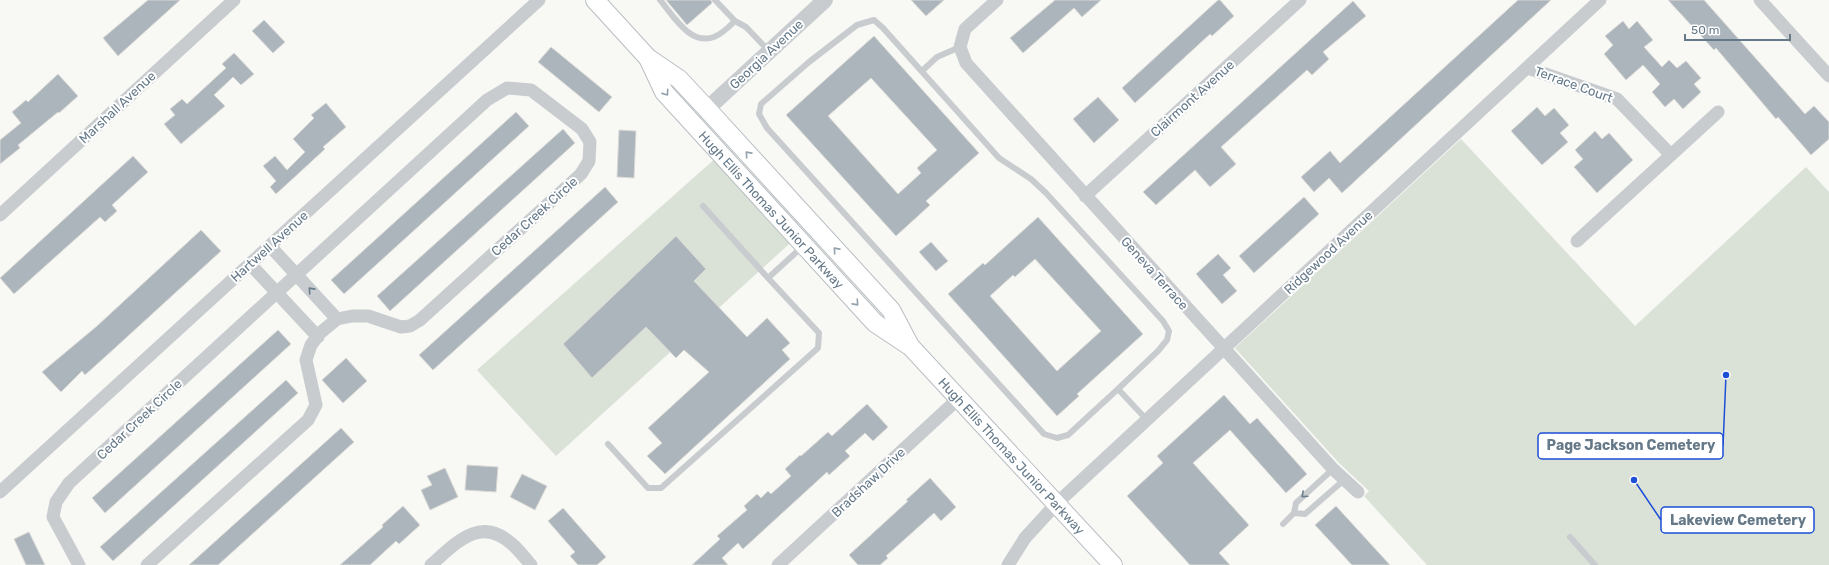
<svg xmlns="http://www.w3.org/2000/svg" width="1829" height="565" font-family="Rubik,sans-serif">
<rect width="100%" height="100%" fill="#f8f8f5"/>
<path fill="#dae1d6" d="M1461 139 1635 326 1806 167 1829 192V565H1427L1364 496 1369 491 1339 463 1235 348Z
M726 149 799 235 556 456 477 370Z"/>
<path fill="#acb5bb" stroke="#dadad7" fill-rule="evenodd" d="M148 0H180L118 56 103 38Z
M666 0H711L712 3 687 25Z
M911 0H944L926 16Z
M1055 0H1101L1082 17 1074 8 1023 53 1010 38Z
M1218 0H1220L1234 16 1212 36 1210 34 1135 103 1122 88Z
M1518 0H1551L1342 193 1329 178 1314 192 1301 177 1330 151 1340 163Z
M1668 0H1704L1805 114 1814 106 1829 122V139L1811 155 1778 117 1776 119 1716 48 1714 50Z
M1353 1 1366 16 1323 52 1329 59 1312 75 1307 70 1221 147 1236 164 1210 187 1195 170 1156 205 1143 192Z
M264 20 285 42 273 53 252 31Z
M1623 21 1629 29 1637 21 1653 40 1644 47 1662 67 1669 60 1677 68 1686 61 1701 78 1694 84 1701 92 1683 109 1674 99 1665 107 1652 92 1660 84 1643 65 1626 80 1604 54 1613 45 1605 36Z
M874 36 979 153 926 201 930 205 896 236 786 115ZM871 78 937 150 917 168 921 173 898 194 828 116Z
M551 47 612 97 599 112 538 62Z
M234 53 254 74 241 85 233 77 214 95 225 106 181 144 164 124 175 115 170 109 182 99 187 104 226 68 222 64Z
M58 74 78 96 59 113 58 112 18 145 20 148 0 164V140L21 123 12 112 26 100 28 102Z
M1098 97 1119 120 1094 143 1073 119Z
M326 103 346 127 323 147 325 149 299 173 276 194 270 187 276 181 263 166 275 156 287 170 305 152 293 139 314 118 311 115Z
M1537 107 1545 116 1554 108 1569 125 1560 133 1568 142 1542 165 1511 131Z
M516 112 529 126 344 294 331 280Z
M563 129 575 143 390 311 377 296Z
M619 130 636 131 634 178 617 177Z
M1595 131 1602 139 1609 133 1633 160 1597 193 1574 167 1583 159 1575 150Z
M133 156 148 172 112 205 117 211 105 222 100 217 14 294 0 278Z
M605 187 618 202 433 370 419 355Z
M1304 197 1319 214 1254 273 1239 256Z
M1038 217 1143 334 1077 394 1079 396 1057 416 948 294 983 263 985 265ZM1035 259 1101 331 1057 371 990 296 1013 275 1015 277Z
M201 230 221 251 116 347 85 375 82 371 61 392 42 372 97 326Z
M676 236 706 269 694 281 747 337 767 318 790 343 782 350 790 359 665 474 647 456 662 443 648 428 709 372 684 350 676 358 646 327 592 378 563 344Z
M931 242 948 261 936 271 919 252Z
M1218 254 1231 268 1223 275 1237 291 1222 304 1196 274Z
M278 330 291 344 105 513 92 498Z
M346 358 367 381 343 403 322 380Z
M286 380 298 393 113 561 100 547Z
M1224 395 1250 424 1257 418 1307 474 1286 493 1230 430 1193 463 1249 525 1219 553 1230 565H1190L1127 496 1163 463 1157 456Z
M867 404 888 427 873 441 865 433 845 451 850 456 829 475 827 472 743 549 738 543 722 558 728 565H692L720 539 717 536 747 510 744 506 757 494 761 498 768 491 771 494 791 476 785 469 800 455 801 456 828 432 832 436Z
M341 428 354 442 218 565H189Z
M467 465 498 467 496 492 465 490Z
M445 468 458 497 430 510 421 490 432 485 427 476Z
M522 474 547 486 535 510 510 497Z
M930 478 956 507 941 521 934 513 886 556 888 558 880 565H858L849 555 908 501 906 500Z
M403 506 420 525 399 544 396 541 370 565H340L383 527 382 525Z
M1336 506 1390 565H1352L1315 525Z
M563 508 606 557 597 565H578L570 556 575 552 548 521Z
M29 532 45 565H26L14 539Z"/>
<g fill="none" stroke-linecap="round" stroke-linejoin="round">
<defs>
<g id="secondary">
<path id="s1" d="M595 0 648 58 679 79 707 109 891 310 910 346 1113 565"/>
<path id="s2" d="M648 58 664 92 875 323 908 345"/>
</g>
</defs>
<use href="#secondary" stroke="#b8bec2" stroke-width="20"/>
<path stroke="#c8cccf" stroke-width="6" d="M660 0C673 15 690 46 714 37 722 34 729 27 735 21L746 27 768 50
M715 0 735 21
M922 71 937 57 960 47
M703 206 768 278
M1118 389 1158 351 1167 340 1169 331 1163 321 1046 193 1031 179 999 158 883 28 874 20 857 25 809 62 761 104 759 114 767 128 1044 434 1057 438 1068 435 1118 389 1147 420
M608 444 648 488H661L818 348 819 333 768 278 802 247
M1333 469 1296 503 1294 513 1305 514 1344 480
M1283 524 1294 513
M1570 537 1595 565"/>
<path stroke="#c8cccf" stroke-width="13" d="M997 0 965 29 960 47 966 63 1333 469 1358 492
M1760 0 1829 76
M1528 68 1617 99 1670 154
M1085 196 1300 0
M0 215 234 0
M1577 241 1718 112
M270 246 337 319
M250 264 318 337
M0 492 539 0
M79 565 53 517 56 502 69 483 487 100 507 88 531 90 582 129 590 142 589 161 581 174 420 320 410 326 401 327 368 316H352L337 319 320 333 311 345 306 360 316 405 308 420 147 565
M431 565C456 543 480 515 512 544 519 550 525 558 531 565
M778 565 958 399
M1008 565 1025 538 1056 504 1600 0"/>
<path stroke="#c8cccf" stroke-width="16" d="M707 109 825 0"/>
<use href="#secondary" stroke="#fff" stroke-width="18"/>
</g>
<defs><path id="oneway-chevron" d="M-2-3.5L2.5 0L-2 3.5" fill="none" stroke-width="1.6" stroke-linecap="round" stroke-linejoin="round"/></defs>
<g stroke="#93a1ac">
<use href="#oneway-chevron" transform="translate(666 93) rotate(55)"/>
<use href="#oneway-chevron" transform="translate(748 154) rotate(-132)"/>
<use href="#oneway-chevron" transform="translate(836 250) rotate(-132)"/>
<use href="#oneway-chevron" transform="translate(856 303) rotate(48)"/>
</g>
<g stroke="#6a7d8c">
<use href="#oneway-chevron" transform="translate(311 290) rotate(-132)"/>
<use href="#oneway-chevron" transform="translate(1304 495) rotate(138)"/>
</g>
<g text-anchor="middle" stroke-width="4" stroke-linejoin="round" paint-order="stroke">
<g font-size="13" fill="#657989" stroke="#fff">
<text transform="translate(766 54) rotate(-43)" y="5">Georgia Avenue</text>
<text transform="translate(1574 84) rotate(20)" y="5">Terrace Court</text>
<text transform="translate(1192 98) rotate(-42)" y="5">Clairmont Avenue</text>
<text transform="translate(117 107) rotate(-43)" y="5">Marshall Avenue</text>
<text dy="5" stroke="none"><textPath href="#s2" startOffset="197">Hugh Ellis Thomas Junior Parkway</textPath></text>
<text transform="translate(534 216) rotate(-42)" y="5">Cedar Creek Circle</text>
<text transform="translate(269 246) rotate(-42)" y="5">Hartwell Avenue</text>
<text transform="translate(1328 252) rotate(-43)" y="5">Ridgewood Avenue</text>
<text transform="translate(1155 273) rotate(48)" y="5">Geneva Terrace</text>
<text transform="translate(139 419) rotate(-43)" y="5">Cedar Creek Circle</text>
<text dy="5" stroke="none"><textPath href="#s1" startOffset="620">Hugh Ellis Thomas Junior Parkway</textPath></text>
<text transform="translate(868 482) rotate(-43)" y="5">Bradshaw Drive</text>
</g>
</g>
<path fill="none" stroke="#1d4ed8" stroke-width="1.5" d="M1726 375L1723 446M1634 480L1661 520"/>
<g fill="#1d4ed8" stroke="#fff" stroke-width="1.5">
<circle cx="1726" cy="375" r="4"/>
<circle cx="1634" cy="480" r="4"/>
</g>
<g fill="#fff" stroke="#1d4ed8" stroke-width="1.5">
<rect x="1538" y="433" width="185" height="26" rx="4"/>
<rect x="1661" y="507" width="153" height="26" rx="4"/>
</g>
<g font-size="14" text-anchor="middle" font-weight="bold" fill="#657989">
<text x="1631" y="450">Page Jackson Cemetery</text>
<text x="1738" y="525">Lakeview Cemetery</text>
</g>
<path d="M1685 34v6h105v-6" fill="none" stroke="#657989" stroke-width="2"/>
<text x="1691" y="34" font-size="12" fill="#657989" stroke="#ffffff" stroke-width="3" paint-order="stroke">50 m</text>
</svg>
